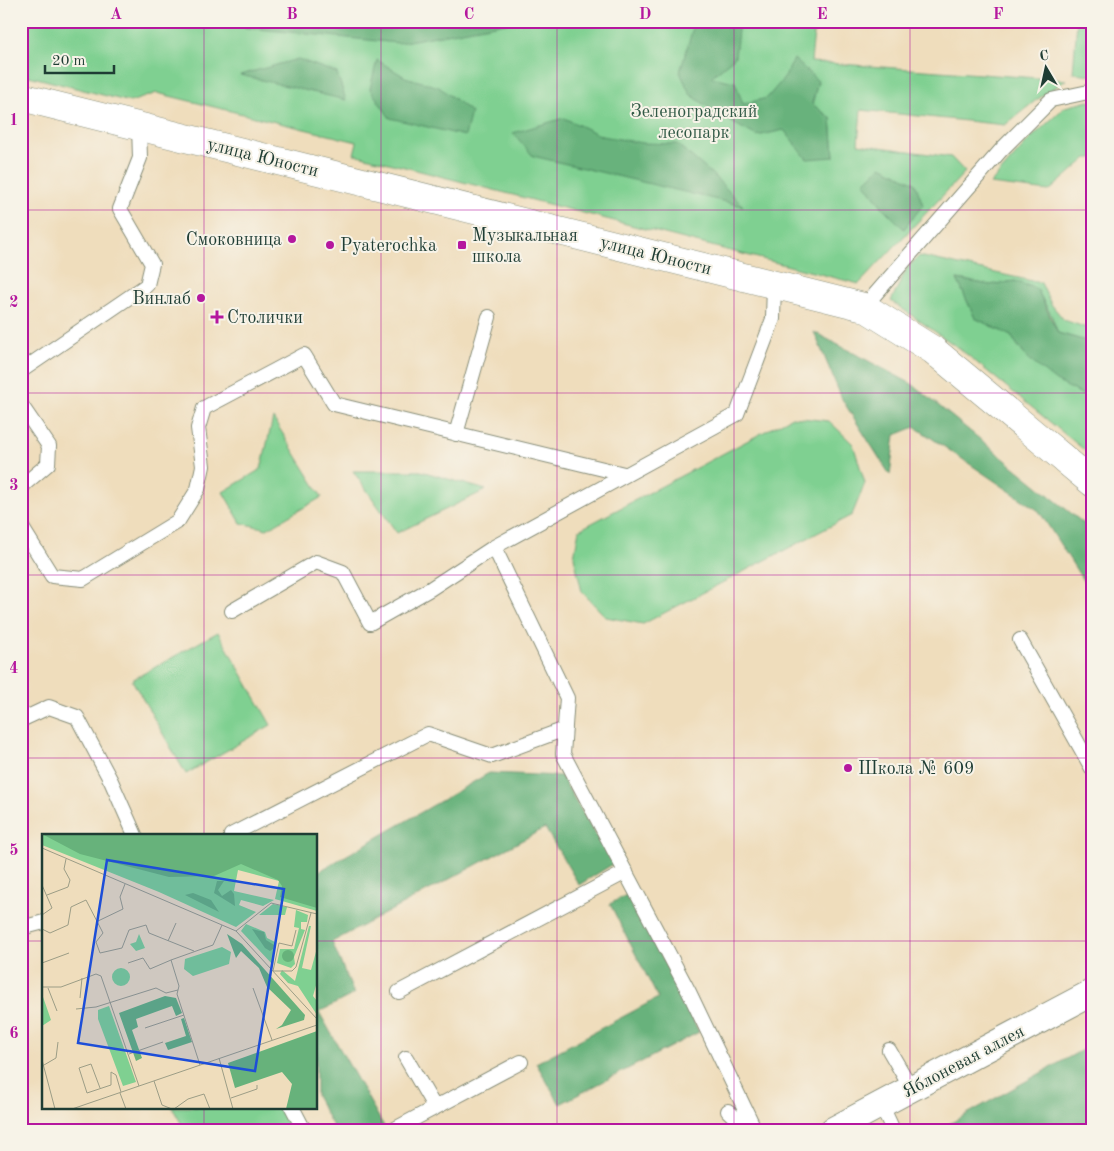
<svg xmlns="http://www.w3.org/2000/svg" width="1114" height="1151" font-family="'Old Standard TT',serif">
<rect width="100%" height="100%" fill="#f7f3e8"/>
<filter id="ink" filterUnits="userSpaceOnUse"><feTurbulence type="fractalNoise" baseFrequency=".02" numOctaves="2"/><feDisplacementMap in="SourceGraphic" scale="10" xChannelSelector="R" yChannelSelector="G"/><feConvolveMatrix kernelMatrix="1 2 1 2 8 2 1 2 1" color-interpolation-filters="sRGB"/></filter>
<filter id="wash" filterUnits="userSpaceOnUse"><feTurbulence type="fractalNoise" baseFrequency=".0096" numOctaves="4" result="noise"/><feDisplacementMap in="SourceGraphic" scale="20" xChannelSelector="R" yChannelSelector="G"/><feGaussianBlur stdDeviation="1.12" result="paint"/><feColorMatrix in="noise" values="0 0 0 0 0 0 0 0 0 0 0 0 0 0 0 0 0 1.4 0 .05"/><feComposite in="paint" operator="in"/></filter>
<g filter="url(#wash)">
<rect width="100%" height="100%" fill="#efddbc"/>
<path fill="#7fd091" stroke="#4f8662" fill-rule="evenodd" d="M21 21H815L811 62 1066 80 1035 101 1005 125 861 110 858 144 951 157 965 172 859 284 354 154 357 142 157 93 130 102 21 74ZM818 81 812 105 831 118 834 157 793 141Z
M1077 21H1093V75L1073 73Z
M1088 101 1093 102V158H1087L1049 191 990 184 1031 138 1065 107Z
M919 256 1041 283 1051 304 1064 320 1093 330V343L1058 333 1052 317 1037 289 1015 281 990 285 957 279 975 318 1011 336 1027 358 1090 399 1093 397V457L960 349 891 301 907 268Z
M792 417 829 421 853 444 865 483 852 515 643 624 606 617 582 592 574 557 579 530Z
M273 418 322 497 267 529 241 523 223 492 261 469Z
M353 471H421L486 490 397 533Z
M218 632 271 725 186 774 132 680Z
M172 1107H283L295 1130H185Z"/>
<path fill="#67b27b" stroke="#437858" d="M178 21H516L398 43Z
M695 21H739L735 57 711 77 735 82 743 104 767 98 785 77 794 59 818 81 812 104 831 118 834 157 807 159 784 130 757 136 722 117 690 94 680 72Z
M298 59 337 73 346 100 240 75Z
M377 60 405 77 439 87 471 112 465 136 390 118 370 89Z
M564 118 602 136 642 143 677 144 712 174 743 206 533 156 513 133Z
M881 166 915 183 923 205 904 229 884 209 864 182Z
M957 279 990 285 1015 281 1037 289 1058 333 1093 343V397L1091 399 1056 381 1027 358 1011 336 975 318Z
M814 332 912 384 1093 531V596L1039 511 915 427 895 435 890 475 843 401Z
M489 773 561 776 613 864 579 885 545 828 332 942 354 994 319 1012 386 1130H335L316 1096V873Z
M630 893 699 1032 560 1104 536 1063 658 998 610 904Z
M1093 1044V1130H941L940 1129Z"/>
</g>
<g filter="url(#ink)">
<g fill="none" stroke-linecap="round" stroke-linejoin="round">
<defs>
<path id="service" d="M864 307 1002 149 1051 100 1093 91
M21 371 147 285 152 264 120 209 140 158 139 126
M21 405 49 446 48 464 21 487
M456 434 489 317
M21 526 52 576 83 579 178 521 198 489 203 466 198 428 204 408 304 355 334 404 624 474
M232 611 316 562 343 572 370 623 430 589 494 547
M1020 640 1093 770
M21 720 49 707 77 717 111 781 135 835
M231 835 428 734 492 756 565 729
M21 928 44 922
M399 992 626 872
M889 1050 911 1088
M406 1058 435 1108
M881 1104 893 1130
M292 1107 304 1130
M728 1111 748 1130
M393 1130 521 1062
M755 1130 689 992 563 754 567 698 494 547 737 414 773 319 774 284"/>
<path id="minor" d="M833 1130 1093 992"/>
<path id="tertiary" d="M21 97 864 307 933 350 1093 483"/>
</defs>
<use href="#service" stroke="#878d78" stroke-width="16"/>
<use href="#minor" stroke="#878d78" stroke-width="28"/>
<use href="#tertiary" stroke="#878d78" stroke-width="29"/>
<use href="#service" stroke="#fff" stroke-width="14"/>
<use href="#minor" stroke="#fff" stroke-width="26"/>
<use href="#tertiary" stroke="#fff" stroke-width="28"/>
</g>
</g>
<path fill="none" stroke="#b5179e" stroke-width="1" stroke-opacity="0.55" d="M204 21V835M381 21V1130M557 21V1130M734 21V1130M910 21V1130M21 210H1093M21 393H1093M21 575H1093M21 758H1093M21 941H44M316 941H1093M204 1107V1130"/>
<g fill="#b5179e" stroke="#f7f3e8" stroke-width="2">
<circle cx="292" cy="239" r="5"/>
<circle cx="330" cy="245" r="5"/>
<rect x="457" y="240" width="10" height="10" rx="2.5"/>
<circle cx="201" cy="298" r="5"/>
<path d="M214.5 309.5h5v5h5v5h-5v5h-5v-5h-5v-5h5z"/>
<circle cx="848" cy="768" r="5"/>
</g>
<g text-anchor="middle" stroke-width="4" stroke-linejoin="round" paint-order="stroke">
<g font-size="18" fill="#325a47" stroke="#f7f3e8">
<text x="694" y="117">Зеленоградский<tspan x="694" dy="21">лесопарк</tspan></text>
</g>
<g font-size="18" fill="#1f3d34" stroke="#f7f3e8">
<text transform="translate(263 157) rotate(14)" y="6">улица Юности</text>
<text transform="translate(656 255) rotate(14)" y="6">улица Юности</text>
<text transform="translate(963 1061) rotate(-28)" y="6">Яблоневая аллея</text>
</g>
<g font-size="18" fill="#1f3d34" stroke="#f7f3e8" text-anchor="start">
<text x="472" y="241">Музыкальная<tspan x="472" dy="21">школа</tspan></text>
<text x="282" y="245" text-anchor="end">Смоковница</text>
<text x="340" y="251">Pyaterochka</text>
<text x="191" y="304" text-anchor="end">Винлаб</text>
<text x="227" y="323">Столички</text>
<text x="858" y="774">Школа № 609</text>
</g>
</g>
<g transform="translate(42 834)">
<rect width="275" height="275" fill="#efddbc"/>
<path d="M0 0H275V77L233 65 237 47 196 36 192 57 232 66 221 72 199 66 197 71 214 78 194 93 117 58 0 11ZM231 70 245 73 243 81H217ZM254 76 266 81 265 88H259V95L263 96 252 123 253 130 249 134 235 129 238 115H252L257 94 252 93ZM204 90 223 98 225 104 233 108 231 131 199 97ZM267 92H269L260 134 269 136 275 114V148L271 162 275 167V181L256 152 246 149 238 140 240 136 253 147ZM97 100 103 114 94 117 88 110 94 108ZM180 113 189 118 187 130 151 142 142 135 143 125ZM70 143a9 9 0 1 1 18 0a9 9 0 1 1-18 0ZM0 160 9 186 0 192ZM67 172 94 248 81 252 56 185V176Z" fill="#7fd091"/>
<path d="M0 0H275V74L238 63 240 52 236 46 199 30 172 42 127 43 38 20ZM175 47H182L176 56 180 62 189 56 192 60 193 72 172 59ZM151 59 169 66 177 78 143 61ZM210 95 222 98 224 106 232 111 231 115 228 117 223 114ZM185 100 200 110 263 181 262 186 234 195 240 191 249 176 225 153 217 134 199 117 194 124ZM240 122a6 6 0 1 1 12 0a6 6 0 1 1-12 0ZM123 162 134 164 140 179 134 182 130 172 94 185 96 193 90 196 100 224 94 227 77 179ZM142 184 150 208 126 216 123 209 144 202 139 185ZM275 197V275H244L250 250 240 238 193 254 186 229Z" fill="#67b27b"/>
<path fill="none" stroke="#9c9d86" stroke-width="1" d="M0 14 194 97 275 185M0 51 10 74 0 81M5 61 26 53 28 46 22 35 24 25M56 87 81 75 78 63 83 50M0 95 8 99 26 91 29 73 44 66 61 99 54 108 58 119 80 114 87 96 104 91 107 99 152 117M194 97 229 69 275 80M126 107 134 89M0 129 27 119M86 129 101 124 108 135 129 126M231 137H250L254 133 269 79M231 137 237 109 250 112 254 96M0 153H19L54 140 59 142 97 252M6 154 15 177M211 154 230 206M38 164 40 144M34 175 54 173 114 154 124 159 136 156M103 194 142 181M87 220 121 208M177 224 191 275M0 226 13 275M2 231 14 224 16 208M158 231 135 160 137 152 129 126 171 111 180 91M112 247 120 271 130 275M58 254 49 230 37 234 45 259 69 251V238L74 241 79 258M78 259 84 275M189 264 215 255V251M30 275 275 191M132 275 146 265 162 260 168 275"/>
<path fill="#1d4ed8" fill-opacity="0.15" stroke="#1d4ed8" stroke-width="2.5" d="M65 26 242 55 213 237 36 209Z"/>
<rect width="275" height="275" fill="none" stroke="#1f3d34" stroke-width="2.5"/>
</g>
<rect width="1114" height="1151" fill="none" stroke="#f7f3e8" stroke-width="55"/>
<g transform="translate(1046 68) rotate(351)" stroke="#f7f3e8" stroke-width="4" paint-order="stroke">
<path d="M0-4L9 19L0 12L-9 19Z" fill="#1f3d34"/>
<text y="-8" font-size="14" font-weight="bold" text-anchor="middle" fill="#1f3d34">С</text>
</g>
<path d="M45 65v8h69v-8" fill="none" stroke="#1f3d34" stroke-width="2.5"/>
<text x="52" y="65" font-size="15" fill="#1f3d34" stroke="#f7f3e8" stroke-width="4" paint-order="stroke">20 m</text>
<rect x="28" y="28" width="1058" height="1096" fill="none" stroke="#b5179e" stroke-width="2"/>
<g font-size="16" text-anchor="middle" font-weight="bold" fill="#b5179e">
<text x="116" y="19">A</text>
<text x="292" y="19">B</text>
<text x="469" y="19">C</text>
<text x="645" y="19">D</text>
<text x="822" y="19">E</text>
<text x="998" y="19">F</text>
<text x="14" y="125">1</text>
<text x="14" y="307">2</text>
<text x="14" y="490">3</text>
<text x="14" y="673">4</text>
<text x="14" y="855">5</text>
<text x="14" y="1038">6</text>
</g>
</svg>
